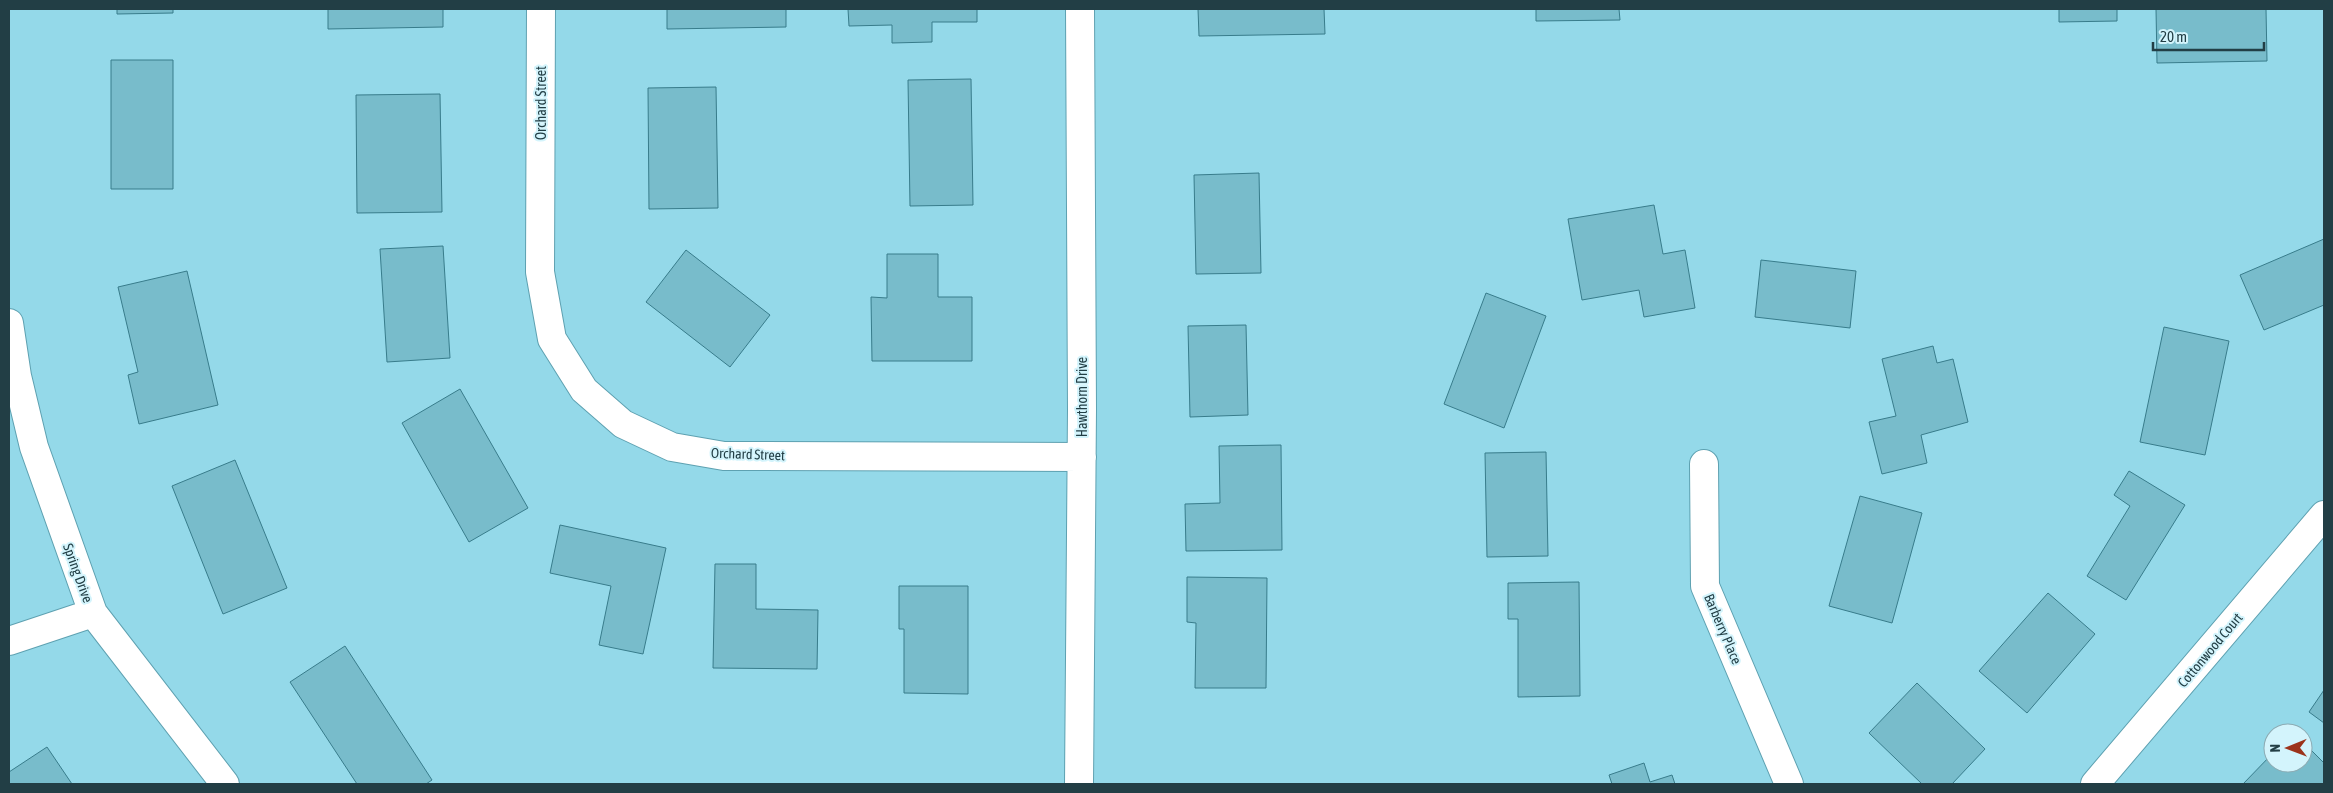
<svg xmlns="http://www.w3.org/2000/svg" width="2333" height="793" font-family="'Asap Condensed',sans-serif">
<rect width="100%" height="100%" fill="#94d9e9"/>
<path fill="#78bccb" stroke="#387c8b" d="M117 9H173V13L117 14Z
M328 9H443V27L328 29Z
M667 9H786V27L667 29Z
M848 9H977V22H932V42L892 43V25L849 26Z
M1198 9H1324L1325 34 1199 36Z
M1536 9H1619L1620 20 1536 21Z
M2059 9H2117V21L2059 22Z
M2156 9H2266L2267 61 2157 63Z
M111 60H173V189H111Z
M971 79 973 205 910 206 908 80Z
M716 87 718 208 649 209 648 88Z
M440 94 442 212 357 213 356 95Z
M1259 173 1261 273 1196 274 1194 175Z
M1654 205 1663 254 1685 250 1695 308 1644 317 1639 290 1582 300 1568 219Z
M2324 239V305L2264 330 2240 275Z
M443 246 450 358 387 362 380 249Z
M686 250 770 315 730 367 646 302Z
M887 254H938V297H972V361H872L871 297 887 298Z
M1761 260 1856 271 1850 328 1755 317Z
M187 271 218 405 139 424 128 375 138 372 118 287Z
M1486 293 1546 316 1504 428 1444 404Z
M1246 325 1248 415 1190 417 1188 326Z
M2164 327 2229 341 2205 455 2140 442Z
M1933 346 1937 363 1953 359 1968 422 1921 435 1927 463 1882 474 1869 422 1896 416 1882 359Z
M460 389 528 508 469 542 402 423Z
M1281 445 1282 550 1186 551 1185 504 1220 503 1219 446Z
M1546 452 1548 556 1487 557 1485 453Z
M235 460 287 588 223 614 172 486Z
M2129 471 2185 505 2126 600 2087 576 2130 506 2114 495Z
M1860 496 1922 513 1892 623 1829 606Z
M560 525 666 548 643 654 599 645 611 586 550 573Z
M715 564H756V609L818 610 817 669 713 668Z
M1187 577 1267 578 1266 688H1195L1196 623 1187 622Z
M1579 582 1580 696 1518 697V619H1508V583Z
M899 586H968V694L904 693V629H899Z
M2048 593 2095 634 2027 713 1979 671Z
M345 646 432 780 426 784H357L290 682Z
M1917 683 1985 749 1952 784H1922L1869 733Z
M2324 690V723L2309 712Z
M2303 742 2324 763V784H2243L2273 753V763H2303Z
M47 747 72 784H9V772Z
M1644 763 1650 782 1672 775 1675 784H1612L1609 775Z"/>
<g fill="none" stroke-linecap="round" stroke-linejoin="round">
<defs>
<path id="minor" d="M541 9 540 272 552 339 584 390 623 424 672 447 724 456 1082 457
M9 323 17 376 34 447 93 613 225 784
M1704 464 1705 586 1789 784
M9 641 93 613
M1079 784 1082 409 1080 9
M2095 784 2324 515"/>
</defs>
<use href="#minor" stroke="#5ea1b1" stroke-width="30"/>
<use href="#minor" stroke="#fff" stroke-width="28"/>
</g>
<g text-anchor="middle" stroke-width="4" stroke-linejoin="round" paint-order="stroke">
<g font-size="14" fill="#223e45" stroke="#d3f4fc">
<text transform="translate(541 103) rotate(-90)" y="5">Orchard Street</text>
<text transform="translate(1082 397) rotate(-90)" y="5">Hawthorn Drive</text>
<text transform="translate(748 454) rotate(2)" y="5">Orchard Street</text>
<text transform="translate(78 573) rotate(70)" y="5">Spring Drive</text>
<text transform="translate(1723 629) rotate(67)" y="5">Barberry Place</text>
<text transform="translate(2210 650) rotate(-50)" y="5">Cottonwood Court</text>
</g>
</g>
<rect width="2333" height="793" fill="none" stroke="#223e45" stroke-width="20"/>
<g transform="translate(2288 748) rotate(269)"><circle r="24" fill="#d3f4fc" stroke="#8cabb3"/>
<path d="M0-4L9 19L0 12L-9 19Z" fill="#9c331b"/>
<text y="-8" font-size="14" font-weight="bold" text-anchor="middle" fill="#223e45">N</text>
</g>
<path d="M2153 42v8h111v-8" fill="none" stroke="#223e45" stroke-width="2.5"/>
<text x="2160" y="42" font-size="15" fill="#223e45" stroke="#d3f4fc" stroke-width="4" paint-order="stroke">20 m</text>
</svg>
